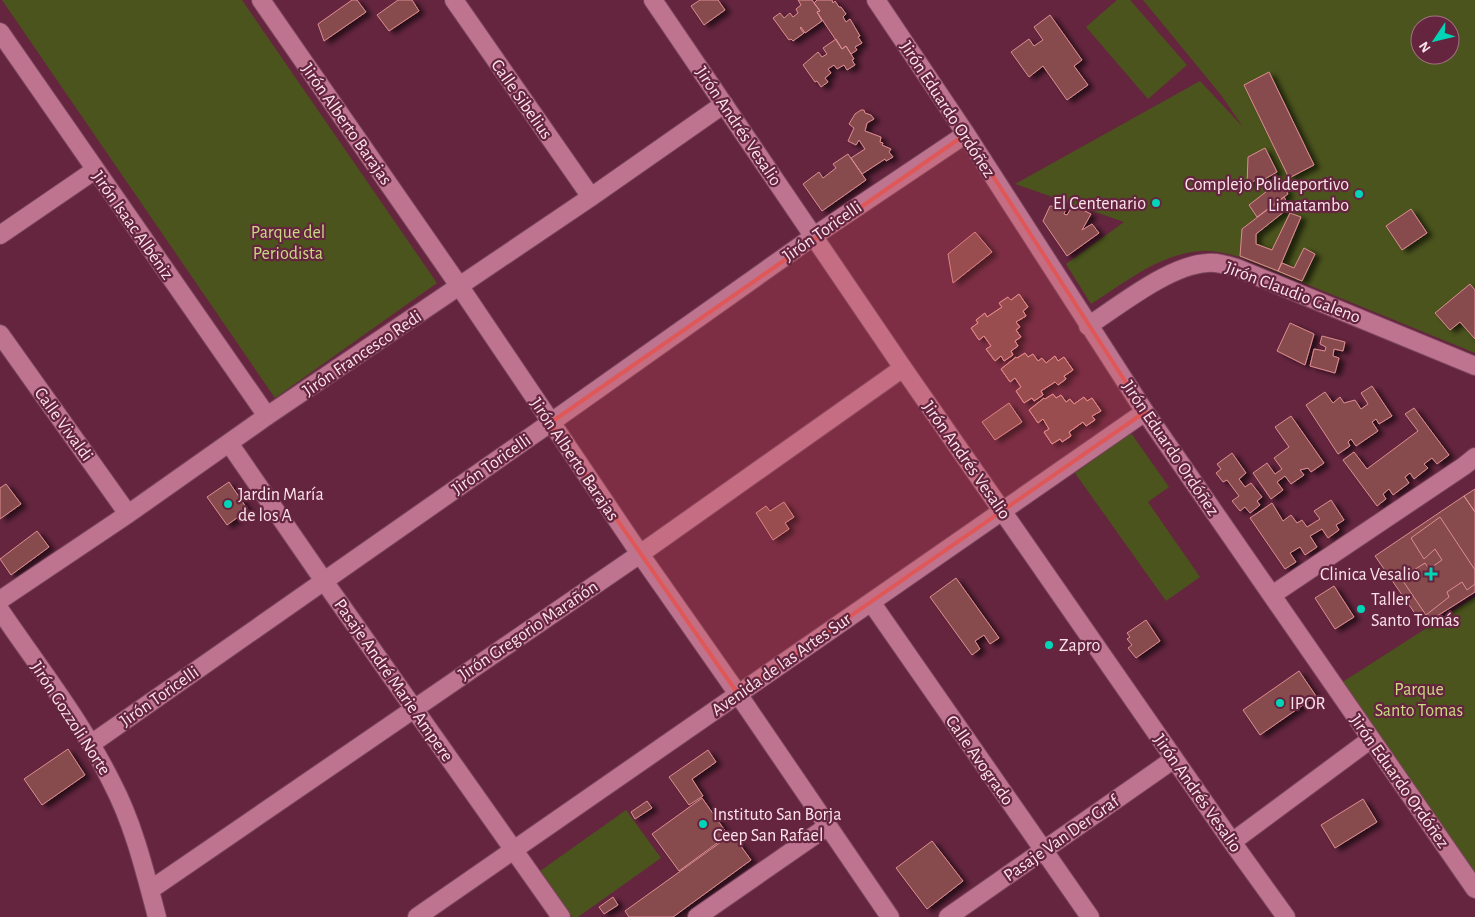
<svg xmlns="http://www.w3.org/2000/svg" width="1475" height="917" font-family="'Alegreya Sans',sans-serif">
<defs>
<filter id="shadow"><feDropShadow dx="5.5" dy="3" stdDeviation="2.5" flood-color="#0009"/></filter>
</defs>
<rect width="100%" height="100%" fill="#65253f"/>
<path fill="#4b541d" fill-rule="evenodd" d="M2 0H242L437 283 275 398Z
M1117 0H1130L1187 65 1148 99 1086 27Z
M1143 0H1475V353L1240 257C1228 254 1214 250 1201 251 1159 254 1126 282 1091 304L1066 264 1124 222 1015 184 1200 81 1243 127 1221 95ZM1420 25H1450V55H1420Z
M1131 433 1169 487 1148 502 1200 577 1166 601 1075 473Z
M1475 597V879L1341 683Z
M626 810 661 858 578 917H572L540 871Z"/>
<path fill="#874b4e" stroke="#dd8d90" filter="url(#shadow)" d="M352 0H357L366 12 324 41 318 24Z
M398 0H412L419 11 389 31 377 15Z
M700 0H718L725 10 704 25 691 6Z
M798 0H812L820 11 817 12 822 21 805 33 801 27 800 28 804 33 793 41 791 39 789 40 773 18 780 13 784 18 790 13 793 17 798 13 796 9 801 5Z
M817 0H832L833 3 835 1 839 7H841L846 14 843 17 846 22 850 19 860 36 858 37 862 43 855 47 857 50 851 54 846 46 842 49 817 12 820 11 814 3Z
M1050 15 1082 60 1074 66 1088 85 1067 100 1043 66 1029 77 1011 52 1029 39 1034 46 1043 40 1034 27Z
M836 39 842 49 846 46 854 59 852 60 855 65 847 70 844 65 837 69 834 65 828 69 831 73 825 78 828 82 821 87 817 81 815 82 803 65 818 52 822 57 827 54 823 48Z
M1269 72 1314 165 1289 178 1244 85Z
M861 110H864L865 113 871 115 874 119 867 123 865 131 881 137 880 142 883 143 882 145 891 149 889 152 893 157 886 161 885 159 862 174 851 158 865 149 859 140 856 145 848 141 854 128 849 124 855 114Z
M1265 148 1277 172 1263 180 1261 177 1247 185 1248 157Z
M848 154 866 180 822 211 803 184 819 172 823 178 836 168 833 164Z
M1280 181 1288 194 1257 217 1249 205Z
M1284 197 1290 207 1256 234V244L1272 250 1290 213 1301 217 1278 271 1240 256 1242 229Z
M1073 205 1091 214 1082 230 1092 224 1099 233 1067 256 1043 221 1050 206 1066 208 1064 214 1067 215Z
M1411 209 1427 233 1402 250 1386 226Z
M975 232 992 252 953 283 948 254Z
M1304 248 1315 254 1302 281 1278 271 1282 263 1294 268Z
M1470 284 1475 290V339L1460 322 1450 330 1435 313Z
M1019 294 1028 307 1023 311 1026 316 1016 322 1020 327 1016 330 1021 337 1015 341 1018 346 1011 351 1013 355 1004 361 1001 356 995 361 986 349 991 346 984 336 979 340 971 328 978 323 976 320 985 313 987 317 1002 307 999 303 1008 297 1011 300Z
M1019 294 1028 307 1023 311 1026 316 1016 322 1020 327 1016 330 1021 337 1015 341 1018 346 1011 351 1013 355 1004 361 1001 356 995 361 986 349 991 346 984 336 979 340 971 328 978 323 976 320 985 313 987 317 1002 307 999 303 1008 297 1011 300Z
M1290 323 1314 334 1305 365 1277 351Z
M1322 336 1345 342 1343 351 1334 349 1333 356 1339 358 1335 373 1310 366 1314 349 1325 351 1326 347 1320 344Z
M1025 353 1028 357 1033 354 1038 361 1042 358 1046 363 1055 356 1058 361 1064 357 1073 370 1064 376 1066 379 1058 385 1055 382 1041 391 1043 395 1034 401 1032 398 1024 403 1016 391 1021 387 1015 378 1010 382 1001 369 1016 357 1017 358Z
M1025 353 1028 357 1033 354 1038 361 1042 358 1046 363 1055 356 1058 361 1064 357 1073 370 1064 376 1066 379 1058 385 1055 382 1041 391 1043 395 1034 401 1032 398 1024 403 1016 391 1021 387 1015 378 1010 382 1001 369 1016 357 1017 358Z
M1372 386 1392 416 1379 424 1376 419 1372 422 1378 431 1356 446 1351 439 1348 442 1350 446 1338 454 1306 405 1325 392 1333 403 1340 397 1344 403 1355 400 1361 409 1368 404 1361 393Z
M1053 394 1056 398 1061 395 1066 402 1070 399 1074 404 1084 397 1087 401 1092 398 1101 411 1092 416 1095 420 1086 426 1083 422 1069 432 1071 436 1062 442 1060 439 1052 444 1044 432 1049 429 1043 419 1038 423 1029 410 1044 398 1045 399Z
M1053 394 1056 398 1061 395 1066 402 1070 399 1074 404 1084 397 1087 401 1092 398 1101 411 1092 416 1095 420 1086 426 1083 422 1069 432 1071 436 1062 442 1060 439 1052 444 1044 432 1049 429 1043 419 1038 423 1029 410 1044 398 1045 399Z
M1009 403 1022 422 995 440 982 422Z
M1414 408 1449 455 1437 464 1432 458 1424 464 1428 468 1414 479 1410 473 1405 477 1409 483 1393 495 1389 489 1383 494 1386 499 1377 506 1343 460 1354 452 1367 469 1418 431 1405 414Z
M1291 416 1324 463 1311 472 1308 468 1300 470 1304 475 1291 484 1285 476 1277 482 1283 490 1271 499 1253 473 1267 463 1275 474 1282 469 1274 458 1289 447 1275 427Z
M1232 453 1246 473 1239 479 1245 487 1251 483 1262 497 1257 501 1260 505 1250 513 1245 507 1240 511 1232 501 1239 496 1227 480 1223 482 1216 473 1221 469 1217 464Z
M229 482 248 510 227 525 207 497Z
M6 484 21 504 0 519V488Z
M1475 489V512L1464 496Z
M1464 496 1475 512V592L1423 625 1375 556Z
M1331 500 1344 520 1336 525 1339 530 1328 538 1322 529 1310 536 1317 547 1305 555 1300 547 1290 553 1296 562 1285 569 1250 518 1272 503 1283 521 1291 515 1297 523 1302 520 1307 527 1320 519 1314 511Z
M784 502 794 517 785 523 789 529 773 540 756 513 766 506 770 511Z
M1440 517 1475 570V584L1467 590 1462 582 1447 592 1449 597 1426 615 1401 578 1425 563 1429 569 1442 560 1435 549 1424 559 1411 538Z
M37 531 49 547 11 575 0 559Z
M956 578 999 638 990 644 984 635 975 641 980 649 972 655 930 597Z
M1334 586 1354 617 1335 629 1315 598Z
M1146 620 1160 641 1136 658 1128 648 1132 645 1127 639 1130 637 1127 633Z
M1299 671 1316 696 1260 735 1243 710Z
M68 749 85 775 42 805 24 779Z
M708 750 716 762 692 779 703 796 689 805 669 777Z
M702 798 728 835 679 871 652 834Z
M1363 799 1377 822 1335 848 1321 825Z
M647 801 652 808 635 819 631 812Z
M732 834 751 860 673 917H629L625 911Z
M932 841 963 881 927 909 896 868Z
M613 897 618 905 604 914 599 907Z"/>
<g fill="none" stroke-linecap="round" stroke-linejoin="round">
<defs>
<path id="street" d="M261 0 460 287 640 554 738 694 890 917
M454 0 591 197
M653 0 903 368 1232 842 1286 917
M876 0 966 134 1145 412 1475 889
M0 32 267 416
M0 235 95 170
M1088 326C1120 305 1170 265 1207 263 1217 262 1227 265 1237 268L1475 366
M0 334 128 514
M229 443 324 581 561 917
M1272 595 1464 466 1475 457
M0 600 128 514 267 416 591 197 724 104
M871 602 1090 917
M0 610C38 666 82 722 112 783 134 825 145 872 157 917
M91 744 550 423 814 236 966 134
M1232 842 1371 739
M150 890 640 554 903 368
M417 917 1145 412
M697 917 828 826
M948 917 1174 759"/>
</defs>
<use href="#street" stroke="#7a455d" stroke-width="20"/>
<use href="#street" stroke="#be748e" stroke-width="18"/>
</g>
<path fill="#e05758" fill-opacity="0.2" stroke="#e05758" stroke-width="4" stroke-linejoin="round" d="M966 134 1145 412 738 694 550 423Z"/>
<g fill="#00d5b7" stroke="#65253f" stroke-width="2">
<circle cx="1359" cy="194" r="5"/>
<circle cx="1156" cy="203" r="5"/>
<circle cx="228" cy="504" r="5"/>
<path d="M1428.5 566.5h5v5h5v5h-5v5h-5v-5h-5v-5h5z"/>
<circle cx="1361" cy="609" r="5"/>
<circle cx="1049" cy="645" r="5"/>
<circle cx="1280" cy="703" r="5"/>
<circle cx="703" cy="824" r="5"/>
</g>
<g text-anchor="middle" stroke-width="4.5" stroke-linejoin="round" paint-order="stroke">
<g font-size="18" fill="#fce3ea" stroke="#65253f">
<text transform="translate(522 99) rotate(55)" y="6">Calle Sibelius</text>
<text transform="translate(948 109) rotate(57)" y="6">Jirón Eduardo Ordóñez</text>
<text transform="translate(347 124) rotate(55)" y="6">Jirón Alberto Barajas</text>
<text transform="translate(739 126) rotate(56)" y="6">Jirón Andrés Vesalio</text>
<text transform="translate(133 225) rotate(55)" y="6">Jirón Isaac Albéniz</text>
<text transform="translate(822 231) rotate(-35)" y="6">Jirón Toricelli</text>
<text transform="translate(1293 292) rotate(21)" y="6">Jirón Claudio Galeno</text>
<text transform="translate(362 353) rotate(-34)" y="6">Jirón Francesco Redi</text>
<text transform="translate(64 424) rotate(54)" y="6">Calle Vivaldi</text>
<text transform="translate(1171 448) rotate(56)" y="6">Jirón Eduardo Ordóñez</text>
<text transform="translate(575 459) rotate(56)" y="6">Jirón Alberto Barajas</text>
<text transform="translate(967 460) rotate(55)" y="6">Jirón Andrés Vesalio</text>
<text transform="translate(491 464) rotate(-35)" y="6">Jirón Toricelli</text>
<text transform="translate(528 630) rotate(-34)" y="6">Jirón Gregorio Marañón</text>
<text transform="translate(781 664) rotate(-35)" y="6">Avenida de las Artes Sur</text>
<text transform="translate(394 680) rotate(55)" y="6">Pasaje André Marie Ampere</text>
<text transform="translate(159 696) rotate(-35)" y="6">Jirón Toricelli</text>
<text transform="translate(71 718) rotate(57)" y="6">Jirón Gozzoli Norte</text>
<text transform="translate(980 760) rotate(55)" y="6">Calle Avogrado</text>
<text transform="translate(1400 781) rotate(55)" y="6">Jirón Eduardo Ordóñez</text>
<text transform="translate(1198 793) rotate(55)" y="6">Jirón Andrés Vesalio</text>
<text transform="translate(1061 838) rotate(-35)" y="6">Pasaje Van Der Graf</text>
</g>
<g font-size="18" fill="#fce3ea" stroke="#65253f" text-anchor="start">
<text x="1349" y="190" text-anchor="end">Complejo Polideportivo<tspan x="1349" dy="21">Limatambo</tspan></text>
<text x="1146" y="209" text-anchor="end">El Centenario</text>
<text x="238" y="500">Jardin María<tspan x="238" dy="21">de los A</tspan></text>
<text x="1420" y="580" text-anchor="end">Clinica Vesalio</text>
<text x="1371" y="605">Taller<tspan x="1371" dy="21">Santo Tomás</tspan></text>
<text x="1059" y="651">Zapro</text>
<text x="1290" y="709">IPOR</text>
<text x="713" y="820">Instituto San Borja<tspan x="713" dy="21">Ceep San Rafael</tspan></text>
</g>
<g font-size="18" fill="#c9d983" stroke="#65253f">
<text x="288" y="238">Parque del<tspan x="288" dy="21">Periodista</tspan></text>
<text x="1419" y="695">Parque<tspan x="1419" dy="21">Santo Tomas</tspan></text>
</g>
</g>
<g transform="translate(1435 40) rotate(235)"><circle r="24" fill="#65253f" stroke="#a17183"/>
<path d="M0-4L9 19L0 12L-9 19Z" fill="#00d5b7"/>
<text y="-8" font-size="14" font-weight="bold" text-anchor="middle" fill="#fce3ea">N</text>
</g>
</svg>
